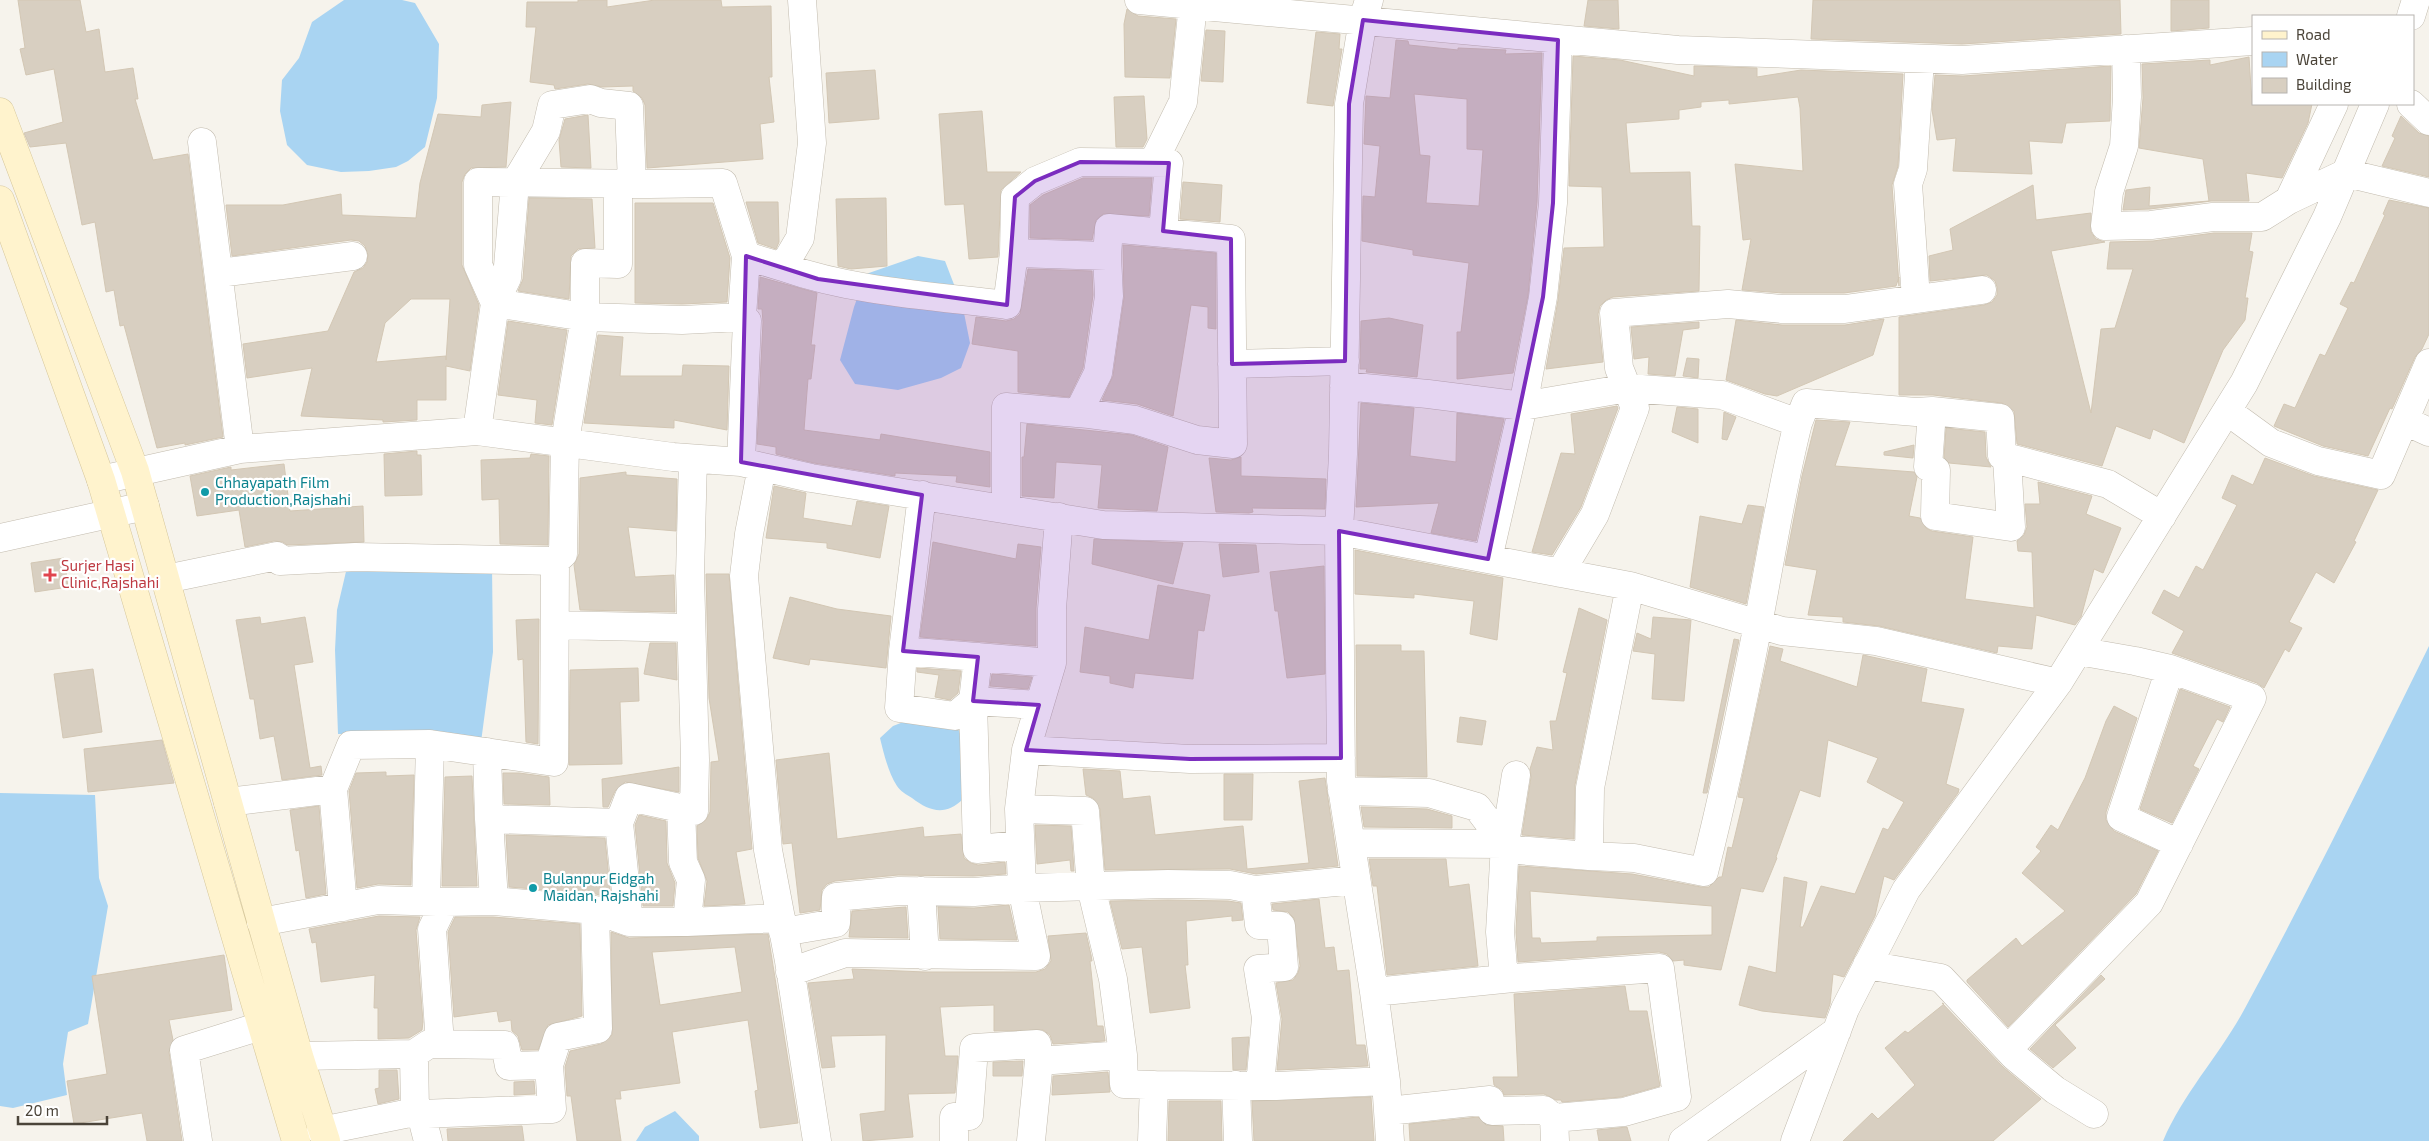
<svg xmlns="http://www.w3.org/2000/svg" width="2429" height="1141" font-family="'Exo 2',sans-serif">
<rect width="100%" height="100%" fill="#f6f3ec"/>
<path fill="#a9d4f2" d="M344 0H402L415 3 439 44 437 98 425 147 408 161 396 167 369 171 341 172 307 165 287 145 280 111 282 80 299 58 312 22Z
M918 256 945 261 963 308 970 343 961 368 941 378 898 390 855 384 840 360 854 307 866 274Z
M348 563 492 566 493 652 481 742 394 734H338L335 650 337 610Z
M2429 646V1141H2163C2184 1092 2219 1056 2244 1010 2309 890 2369 768 2429 646Z
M911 719 957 726 961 736 963 799C946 816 930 812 912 798 907 795 900 791 897 786 888 772 884 754 880 738L893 726Z
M0 793 95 795 99 878 108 906 88 1024 68 1032 63 1064 67 1095 13 1108 0 1106Z
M675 1111 699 1136V1141H636L645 1127Z"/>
<path fill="#d8cfc1" stroke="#d3c7b4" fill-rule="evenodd" d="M18 0H80L86 32 99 29 105 72 133 68 138 99H135L153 160 188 154 223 437 185 445V443L157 448 124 325 120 326 114 290 106 292 95 222 82 225 66 143 30 147 24 133 63 122 54 69 26 75 20 49 25 48Z
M578 0H607V7L655 0H721L722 7 771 6 772 77H769L774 122 760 124 763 159 647 168 645 105 642 98 633 91V86L602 87 588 84 555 89 554 85 530 82 536 27H526L527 2H578Z
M1588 0H1618L1619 29 1584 26Z
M1813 0H2120L2121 34 1962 44 1811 39Z
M2171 0H2209V28L2171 31Z
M1127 9 1138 16 1176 19 1170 78 1125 77 1124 24Z
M1206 30 1225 31 1223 82 1201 81Z
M1316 32 1340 34 1339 49H1342L1333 106 1307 103Z
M1396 40 1408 41 1409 45 1458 50V48L1506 50 1505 54 1542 53 1537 202 1528 295 1513 373 1457 379V332H1461L1469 263 1413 255V250L1362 241 1363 196 1375 197 1380 146 1364 144 1366 96 1390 98ZM1414 94 1467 99V149L1483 150 1479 206 1426 203 1430 156 1420 155Z
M1573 56 1620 60 1694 76V66L1757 68V77L1801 70 1903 74 1898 166 1892 185 1899 286V277L1896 286 1844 293H1783L1742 290 1751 239 1743 240 1735 164 1803 171 1800 108 1798 97 1729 104V100L1701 102V107L1679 110V119L1626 123 1630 173 1690 172 1692 226H1700L1699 291 1613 297 1606 300 1600 306 1598 314 1603 362 1546 369 1558 300 1564 248 1604 247 1602 187 1569 186Z
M2249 57 2252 104H2312L2308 123 2282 178 2246 173 2249 201H2211L2150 209 2123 210 2126 190 2150 187 2149 206 2209 201 2203 159 2139 148 2143 98 2142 64 2210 60V65Z
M2111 66 2110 121 2066 123 2062 143 2029 141 2032 174 1953 171 1956 138 1937 140 1932 110 1935 75 1963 76Z
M875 70 879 119 829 123 826 73Z
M1144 96 1147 139 1143 147H1116L1114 97Z
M511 102 506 167 471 168 465 174 462 182V265L479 305 470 371 446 366V400H417V420L383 422V420L301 416 312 368 247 378 243 344 328 331 354 272 363 268 367 262 368 255 365 246 359 241 351 240 232 256 226 205H283L341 194 342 215 416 218 420 183 438 114 481 117 482 105ZM411 299H450L446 360V356L376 362 385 323Z
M982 111 987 172H1021L1001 190 998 257 969 259 964 204 945 205 939 114Z
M588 115 591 168 561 167 559 140 565 119Z
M2401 116 2419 133 2429 136V177L2382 166 2395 138 2392 136Z
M1083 178H1152L1149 216 1103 214 1096 220 1092 240 1030 238V205L1043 195Z
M1183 182 1222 185 1220 222 1180 219Z
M2033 185 2036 220 2091 213V232L2096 239 2105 242 2051 251 2091 413 2101 329 2115 328 2133 269H2107L2110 242 2153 241 2214 233H2252L2249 251 2253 252 2245 298H2248L2245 320 2223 350 2184 443 2153 429 2150 439 2116 426 2102 466 2017 444 2014 411 2002 403 1933 395H1899V317L1984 305 1992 302 1997 295V287L1995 281 1987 275 1930 281 1929 256 1953 250 1950 229Z
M529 198 592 199 595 248 578 249 571 256 569 299 518 291 523 279Z
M886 198 887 266 851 269 838 266 836 199Z
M2389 200 2429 208V334L2422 349 2415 357 2392 409 2390 408 2368 456 2323 446 2274 426 2284 404 2295 408 2320 354 2325 356 2348 308 2340 304 2351 282 2354 283 2385 215 2383 214Z
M746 202H778L779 242 776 249 758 243Z
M635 203H713L730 258 727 302 682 304 635 303Z
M1123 245 1216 253V329L1208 328V307L1191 305 1173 416 1137 404 1102 400 1113 376 1124 298Z
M1028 269 1092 271 1093 295 1083 368 1069 397 1018 392V351L972 344 976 317 1006 321 1014 319 1020 314Z
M760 277 817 293 811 345H815L811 379H808L804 430 880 440 881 434 990 452V487L956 482 957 476 895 473V476L814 463 776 454V447L757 444 763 322 762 309H758Z
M1389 318 1423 325 1417 377 1366 372 1367 369H1360L1361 321Z
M1884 319 1873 355 1777 396 1765 394 1726 380 1736 320 1782 325H1845Z
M508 321 567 330 552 425 535 423 537 400 498 395Z
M1699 322V328L1683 330 1675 376 1648 374 1649 357 1634 359 1631 327Z
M598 335 623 337 620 376H682L683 365 729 366 727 430 674 420V428L584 423Z
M1687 358 1699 359 1698 378 1683 376Z
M1361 403 1414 408 1410 456 1456 462 1457 413 1504 419 1476 541 1431 533 1439 503 1356 507Z
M1617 406 1618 408 1581 507 1552 555 1532 552 1561 453 1575 454 1571 414Z
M1677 407 1698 409V443L1672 432Z
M1724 412 1736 417 1727 440 1722 439Z
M1816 420 1850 422 1835 466 1914 472 1917 477 1909 516 1920 518 1926 528 1932 531 1973 537 1965 599 2034 608 2032 552 2018 551 2017 541 2024 535 2027 527 2025 504H2040L2038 482 2092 496 2086 514 2121 528 2103 573 2094 569 2081 617 2075 625 2036 615 2032 649 1998 646 1997 653 1879 626 1843 622V617L1808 615 1817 570 1785 565 1802 476Z
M1027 424 1132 435 1168 447 1157 511 1098 508 1102 465 1056 462 1054 498 1022 496V457H1024Z
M1946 428 1985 432 1986 457 1991 467 1949 463 1944 458Z
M1914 445 1913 458 1884 455V452Z
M417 451V455H421L422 495 385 496 384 454Z
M531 454 549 456 548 545 500 544 499 499 482 500 481 460 530 458Z
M1241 457V476L1326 479 1325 509 1252 508 1253 512 1249 513 1216 512 1209 458 1231 460Z
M2265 458 2314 476 2378 490 2354 541 2356 542 2334 583 2316 572 2289 622 2302 628 2289 652 2285 649 2264 688 2257 683 2172 653 2184 631 2152 613 2164 590 2179 598 2196 566 2203 570 2237 505 2222 498 2232 475 2253 485Z
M284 464 290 511 363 506 364 542 287 545 283 542 274 541 245 547 239 510 197 516 190 476 231 467V470Z
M626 472V475L677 479 676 531 628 527 635 577 674 575 675 612 580 610 574 565 579 554 580 478Z
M774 486 806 493 803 518 852 526 857 501 889 506 880 558 827 548V543L766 538Z
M1748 505 1764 507 1746 604 1690 587 1700 516 1742 524Z
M1094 539 1183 543 1173 584 1092 564Z
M933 542 1016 559 1018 544 1041 547 1036 608V646L920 637Z
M1219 544 1256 545 1259 572 1223 577Z
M1355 550 1503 578 1497 640 1470 634 1474 601 1414 594V598L1355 594Z
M64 558 68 587 35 592 31 563Z
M1324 566 1325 674 1287 678 1278 611H1275L1270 572Z
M706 574H729L752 849 736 852 745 904 704 906 707 881 698 858 697 826 706 820 710 812 711 762 719 761 709 698Z
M1158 585 1210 595 1204 631 1198 630 1193 679 1135 673 1133 688 1110 683V676L1080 672 1085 627 1149 640Z
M790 597 837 609 891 616 886 668 810 659 809 665 773 658Z
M1579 608 1607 620 1575 785 1574 839 1522 835 1531 777 1530 769 1537 747 1553 750 1550 721H1556L1567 673 1563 672Z
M260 617 261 624 305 617 313 662 294 665 310 768 321 766 322 775 282 780 274 736 260 739 254 699H250L236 620Z
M1653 617 1691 620 1684 701 1652 699 1655 654 1633 651 1637 633 1651 639Z
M539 619 538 744 526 742 523 659 518 660 516 620Z
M1734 639 1739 640 1730 683 1707 793H1703Z
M650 643H676L677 680 644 674Z
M1356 645H1401V651H1424L1427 777 1357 776Z
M1770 646 1783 649 1780 661 1857 687 1863 655 1927 669 1921 702 1964 709 1946 784 1959 789 1958 793 1894 880 1884 876 1875 916 1844 977 1833 974 1830 1004 1825 1018 1762 1011 1739 1005 1749 966 1776 973 1784 877 1807 882 1800 927H1803L1821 886 1855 894 1883 828 1888 830 1904 802 1867 782 1878 758 1828 740 1820 797 1800 790 1776 857 1777 858 1763 892 1741 888 1721 970 1684 965V960L1673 961 1667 954 1659 952 1518 962 1516 932 1519 866 1632 874 1701 887H1709L1719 877H1722L1728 847 1732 848 1744 798 1738 797ZM1530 891 1712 906V935L1597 937V941L1541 943 1540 938H1532Z
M638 668 639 701 620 702 622 764 569 765 570 670Z
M917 668 961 671 958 693 950 700 935 697 939 675 917 672Z
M93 669 102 732 63 738 54 674Z
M992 674 1032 677 1028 689 990 686Z
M2180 689 2230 707 2223 722 2217 719 2193 766 2199 769 2172 823 2140 809Z
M2114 706 2137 718 2106 812V820L2114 831 2158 851 2136 894 2008 1027 1967 982V980L2016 938 2022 946 2065 911 2022 873 2041 851 2036 847 2051 825 2058 830 2085 778 2106 721Z
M1460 717 1486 721 1482 745 1457 742Z
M162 740 174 783 88 792 84 749Z
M829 753 837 839 923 827 924 837 961 834 964 858 971 863 978 865 1005 862 1006 874 973 876 898 875 835 881 827 884 822 890 820 910 800 913 792 843 783 844 776 760Z
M679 767V792L625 782 615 791 608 807H603L602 779Z
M1083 769 1120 771 1123 799 1150 796 1155 835 1243 826 1247 869 1309 863 1299 781 1325 778 1338 866 1256 874 1230 869 1105 870 1100 809 1093 798 1086 795Z
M386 772V776L414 775 411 885 378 884 357 888 349 791 356 773Z
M503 773H519L549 777 550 805 504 804Z
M1224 774H1253L1252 820H1224Z
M472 776 477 886H442L445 777Z
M319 806 326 894 306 898 299 850 296 851 290 810Z
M1361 807 1427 809 1452 816V828L1364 827Z
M639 815 666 821 667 863 675 883 673 906H643L635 825Z
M1035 825 1071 826 1074 871H1071L1070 860 1037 864Z
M506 835 605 838 611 899 596 894 509 887Z
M1369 859H1446L1449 887 1469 884 1478 966 1387 975 1377 886H1373Z
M1319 899 1325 948 1334 947 1337 971 1349 970 1356 1045H1365L1368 1066 1277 1070 1282 1019 1276 983 1293 980 1298 973 1300 966 1294 918 1288 912 1273 910 1272 904Z
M1168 900 1228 901 1241 903 1243 920 1232 921V916L1186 921 1188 965H1185L1190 1008 1150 1013 1142 947 1122 949 1110 901Z
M1009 905 1017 940 940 939 938 907 974 908Z
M906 907 908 938 849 937 852 911Z
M379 916 420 917 416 930 423 1022 422 1030 409 1038 378 1039V1008H374L375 975 321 982 316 942 312 943 309 929Z
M455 917H493L580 924 582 1016 548 1025 538 1050H522L518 1036 512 1031 511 1020 499 1022 497 1011 454 1017 448 932Z
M611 932 629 938 768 934 798 1123 760 1128 755 1091 758 1090 748 1020 672 1032 680 1083 620 1091 621 1099H615L621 1141H577L571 1096H567L565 1067 570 1051 601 1044 612 1035ZM735 947 742 992 660 1005 652 952Z
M1086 933 1091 955 1092 961H1090L1097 1026H1103L1105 1041 1053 1044 1050 1035 1043 1030 994 1031V1005L940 1007 945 1056H958L955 1093 908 1094 913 1137 863 1141 860 1114 885 1111 886 1035 831 1036 835 1067 822 1068 808 983 854 979 852 969 925 972H1036L1045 969 1051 961 1048 936Z
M224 955 232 1010 169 1020 173 1040 169 1052 182 1141H147L142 1113 74 1124 67 1081 107 1074 92 976Z
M2101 975 2105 979 2055 1025 2076 1048 2053 1068 2030 1049Z
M1625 986 1629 1011H1647L1660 1086 1621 1097 1562 1102 1561 1100H1556L1544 1094 1504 1095 1502 1090 1494 1085 1493 1077H1518L1514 994Z
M1942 1003 2003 1067 2041 1099 1993 1141H1843L1872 1113 1878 1119 1915 1085 1885 1048 1905 1031 1908 1033 1944 1004Z
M1249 1037 1246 1070H1233L1232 1038Z
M1023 1061 1022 1076H993V1062Z
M379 1070H397L399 1099 378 1104 375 1089 379 1088Z
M1108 1072 1110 1092 1052 1095 1053 1076Z
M534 1081 535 1094 514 1095V1082Z
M1371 1097 1374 1141H1254L1252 1101Z
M1169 1101H1221L1222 1141H1168Z
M1478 1117 1486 1125 1503 1126 1504 1141H1410L1409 1124Z
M522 1126 524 1141H448L447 1129Z
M1627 1127 1631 1141H1599L1597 1130Z"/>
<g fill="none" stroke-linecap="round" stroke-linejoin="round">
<defs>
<path id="street" d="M1139 0 1678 50 1962 60 2253 41
M1369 0 1363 20 1349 104 1343 454 1339 531 1341 781 1374 992 1386 1081 1390 1141
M2411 16 2416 0
M2126 49 2127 97 2124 146 2109 192 2105 226 2151 225 2213 217H2262L2289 200 2346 173 2429 193
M2411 104 2429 121
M202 142 240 449
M1153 163 1183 102 1193 4
M618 184V264L585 263V317L682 320 742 317
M2289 200 2334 104
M1014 253 1015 197 1035 181 1080 162 1169 163 1163 231
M783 267C854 292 933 296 1007 305L1014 253 1107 256 1109 228 1231 239 1233 444 1197 440 1135 420 1089 414 1006 407V509
M219 273 353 256
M1916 299 1908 184 1913 169 1920 59
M495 303 478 265V182L649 184 723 183 746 256 783 267 800 238 812 143 802 0
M495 303 507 278 515 183 546 131 552 105 590 99 601 103 629 106 632 184
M1232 364 1345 361
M1344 386 1428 394 1523 406 1488 559
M1523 406 1628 388 1722 395 1798 423C1781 490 1771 557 1758 624 1742 707 1725 790 1704 872L1634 858 1589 856
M1932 411 1928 467 1936 470 1935 516 2011 527 2007 458
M2227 411 2271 443 2318 461 2381 475 2429 363
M1522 412 1543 297 1553 203 1558 40
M1078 413 1098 373 1109 296 1107 256
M2405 421 2429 432
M1798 423 1806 403 1916 412 1932 411 2000 418 2002 456 2108 484 2162 516
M477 431 495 303 585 317 565 442 563 554 555 561
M741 462 747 321 742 317 746 256
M762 467 749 534 744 576 768 850 789 961 817 1141
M101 480 240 449 477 431 673 457 741 462 811 478 1103 525 1339 531 1630 586 1782 631 1876 641 2058 683
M922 495 903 651 1052 663
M1059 517 1052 609V663L1026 750 1190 759 1341 758
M0 538 145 506
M1560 573 1595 514 1635 408 1619 368 1614 313 1728 304 1782 309H1845L1982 290
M166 579 277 556 280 561 355 557 555 561 554 762 430 744
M555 625 691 628
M903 651 899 708 955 716 973 701 1039 705
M978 657 973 701 977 849 1020 845
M2170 669 2121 817 2179 844
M487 752 489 819 619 823 629 922 595 910
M333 789 351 745 430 744 426 901
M1342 791 1429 793 1477 807 1505 844
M228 802 333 789 343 907
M681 808 683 862 691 880 687 922 781 918
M1019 809 1085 811 1091 887 1113 979 1123 1055 1124 1084 1154 1085 1152 1141
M489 819 494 901
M619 823 629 797 694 811 695 760 690 575 693 459
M1351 843 1505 844 1500 932 1504 979
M1505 844 1516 775
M1504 849 1589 856 1590 788 1630 586
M1255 890 1259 925 1281 926 1284 967 1258 969 1266 1018 1260 1086
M921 891 925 956
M445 902 494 901 595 910 598 1029 558 1037 549 1065
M261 922 378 900 445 902 432 929 440 1044
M629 922H687
M783 932 836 923V897L899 891 974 892 1022 888 1019 809 1026 750
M1867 965 1941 978 2014 1056 2055 1090 2094 1114
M790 972 845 953 1036 956 1022 888 1168 884 1230 885 1255 890 1356 880
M1374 992 1513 978 1660 968 1677 1097 1624 1112 1554 1118 1555 1141
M2008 1049 2149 903 2252 698 2170 669 2135 661 2078 651
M414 1054 415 1112
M299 1056 414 1054 429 1044 505 1045 509 1066 549 1065 552 1109 421 1114
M1154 1085 1276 1086 1386 1081
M1236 1085 1238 1141
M1388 1111 1490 1100 1492 1111 1544 1110 1554 1118
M321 1131 415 1112 421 1114 428 1141
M198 1141 184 1050 261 1026
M954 1141V1117L969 1116 974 1048 1037 1044 1039 1061 1123 1055
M1031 1141 1039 1061
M1683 1141 1837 1031
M1795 1141 1845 1009 1906 890 2058 683 2244 383 2327 217 2375 104"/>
<path id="secondary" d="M0 112 135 471 299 1056 326 1141
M0 200 101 480 296 1141"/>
</defs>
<use href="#street" stroke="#c2bbae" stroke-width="29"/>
<use href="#secondary" stroke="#d6c79b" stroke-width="29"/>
<use href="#street" stroke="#fff" stroke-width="28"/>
<use href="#secondary" stroke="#fff3cd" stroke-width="28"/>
</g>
<path fill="#7b2cbf" fill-opacity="0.2" stroke="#7b2cbf" stroke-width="4" stroke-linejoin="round" d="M1363 20 1558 40 1553 203 1543 297 1488 559 1339 531 1341 758 1190 759 1026 750 1039 705 973 701 978 657 903 651 922 495 741 462 746 256 818 279 1007 305 1015 197 1035 181 1080 162 1169 163 1163 231 1231 239 1232 364 1345 361 1349 104Z"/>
<g fill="#0f9aa8" stroke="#fff" stroke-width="2">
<circle cx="205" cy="492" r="5"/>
<circle cx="533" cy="888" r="5"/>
</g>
<path fill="#e0444e" stroke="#fff" stroke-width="2" d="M47.5 567.5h5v5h5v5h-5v5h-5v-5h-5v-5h5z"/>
<g text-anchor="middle" stroke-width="4.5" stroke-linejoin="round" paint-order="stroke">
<g font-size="15" fill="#0d838f" stroke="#fff" text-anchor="start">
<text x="215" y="488">Chhayapath Film<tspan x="215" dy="17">Production,Rajshahi</tspan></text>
<text x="543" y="884">Bulanpur Eidgah<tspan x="543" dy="17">Maidan, Rajshahi</tspan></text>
</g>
<g font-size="15" fill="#be3a42" stroke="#fff" text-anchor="start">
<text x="61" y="571">Surjer Hasi<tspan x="61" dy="17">Clinic,Rajshahi</tspan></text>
</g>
</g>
<rect x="2252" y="15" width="162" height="90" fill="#ffffff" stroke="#b7b4b0"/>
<rect x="2262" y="31" width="25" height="8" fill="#fff3cd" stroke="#b7b4b0"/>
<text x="2296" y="40" font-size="15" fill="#4b4439">Road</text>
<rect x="2262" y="52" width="25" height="15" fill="#a9d4f2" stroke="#b7b4b0"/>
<text x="2296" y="65" font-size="15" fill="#4b4439">Water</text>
<rect x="2262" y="78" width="25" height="15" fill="#d8cfc1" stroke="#b7b4b0"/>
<text x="2296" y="90" font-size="15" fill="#4b4439">Building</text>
<path d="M18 1116v8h89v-8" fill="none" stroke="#4b4439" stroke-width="2.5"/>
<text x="25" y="1116" font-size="15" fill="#4b4439" stroke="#ffffff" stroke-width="4" paint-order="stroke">20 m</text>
</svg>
